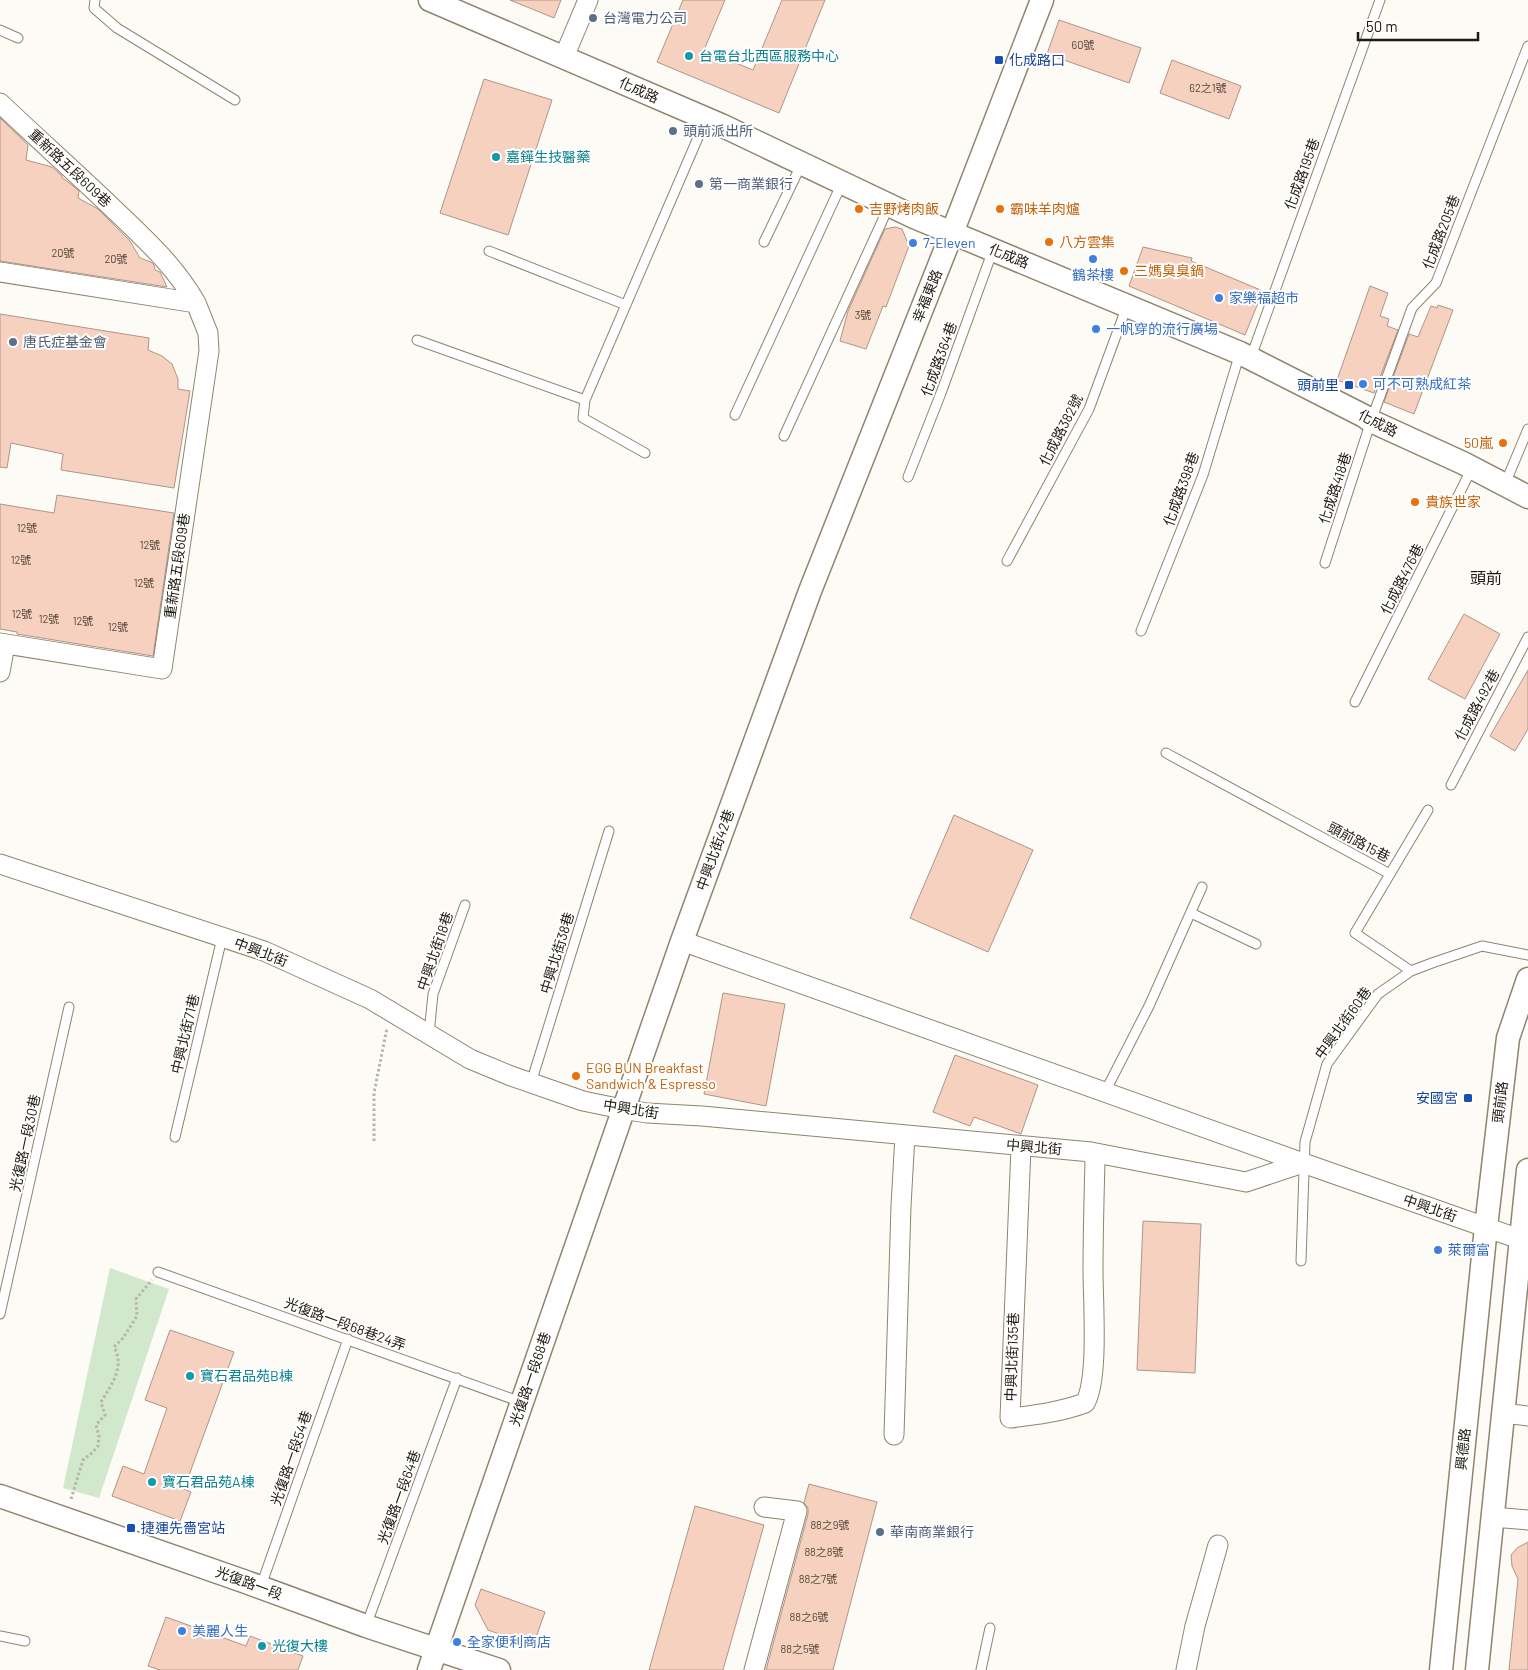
<svg xmlns="http://www.w3.org/2000/svg" width="1528" height="1670" font-family="Barlow,'Noto Sans TC',sans-serif">
<rect width="100%" height="100%" fill="#fdfbf6"/>
<path fill="#d2e8cc" d="M110 1268 169 1289 99 1498 63 1488Z"/>
<path fill="#f6d1c0" stroke="#af9488" d="M510 0H561L554 18Z
M683 0H725L704 50 753 70 782 0H825L779 113 657 62Z
M1059 20 1141 48 1129 83 1047 54Z
M1172 60 1241 86 1229 119 1160 93Z
M484 79 552 100 508 235 440 213Z
M0 118 28 145 26 160 52 167 62 176V178L67 181 79 191 78 198 98 209 130 241 140 258 151 262 154 265 155 270 160 272 167 287 0 261Z
M895 227 902 229 909 246 886 307 883 306 866 349 840 341 848 311 885 229Z
M1143 247 1192 258 1191 261 1263 291 1245 335 1129 286Z
M1370 286 1388 293 1380 316 1389 319 1387 326 1398 330 1374 393 1337 380Z
M1438 305 1453 310 1414 414 1384 402 1409 334 1418 337 1431 306 1437 308Z
M0 314 149 338 148 350 162 356 172 364 178 379V389L190 391 174 488 61 470 63 454 11 443 7 468 0 467Z
M57 495 174 513 153 656 17 634V632L0 629V504L54 513Z
M1464 614 1500 634 1465 699 1428 679Z
M1528 670V729L1515 751 1490 736Z
M954 815 1033 850 988 952 910 918Z
M723 993 785 1004 766 1106 704 1094Z
M955 1055 1038 1085 1021 1134 974 1117 970 1126 933 1112Z
M1143 1221 1201 1224 1195 1373 1137 1370Z
M170 1330 234 1352 184 1489 191 1492 180 1521 112 1496 123 1466 144 1474 167 1408 145 1400Z
M809 1484 877 1502 833 1670H766L808 1514V1508L804 1503Z
M695 1506 764 1525 723 1670H649Z
M1528 1542V1670H1509L1518 1579 1512 1566 1511 1555 1517 1548Z
M481 1589 545 1612 533 1646 488 1630 475 1605Z
M166 1617 246 1646 250 1636 303 1656 298 1670H160L148 1666Z"/>
<g fill="none" stroke-linecap="round" stroke-linejoin="round">
<defs>
<path id="service" d="M95 0 94 8 117 28 235 100
M0 30 18 38
M764 242 802 163
M489 251 626 305
M417 340 585 400
M1251 357 1380 0
M735 415 842 183
M784 436 889 206
M645 453 583 418 585 400 706 119
M908 477 941 393 993 250
M1505 484 1528 429
M1007 561 1089 409 1127 306
M1325 563 1371 421 1412 308 1436 283 1528 46
M1141 631 1203 475 1240 353
M1355 702 1472 468
M1166 753 1390 874 1355 933 1411 971 1432 963 1482 946 1528 955
M1451 785 1528 637
M1390 874 1428 810
M1191 913 1256 944
M429 1034 433 994 465 905
M531 1083 609 831
M1105 1092 1149 1006 1202 887
M175 1137 222 938
M1301 1261 1305 1142 1327 1064 1378 994 1411 971
M158 1272 521 1402
M0 1314 69 1007
M261 1586 348 1339
M366 1626 457 1378
M0 1636 25 1641
M981 1670 990 1628"/>
<path id="minor" d="M564 57 588 0
M0 103C40 141 82 178 121 216 150 244 176 268 196 303
M0 272 196 303 208 333 209 351 162 669 0 643
M0 672 5 644
M0 864 264 951 370 999 470 1059 511 1076 583 1101 622 1109 647 1113 702 1116 1091 1152 1246 1182 1303 1163
M682 941 1303 1163 1528 1242
M1021 1147 1010 1418C1036 1415 1060 1412 1085 1403 1099 1380 1093 1301 1093 1271 1093 1234 1094 1198 1095 1161L1091 1152
M1503 1413 1528 1416
M894 1435 901 1206 905 1135
M1492 1517 1528 1520
M754 1670 797 1511 764 1507
M1186 1670 1195 1626 1218 1545"/>
<path id="tertiary" d="M430 0 721 125 914 217 1240 353 1364 416 1371 421 1463 463 1528 497
M0 1496 246 1582 366 1626 499 1670
M429 1670 682 941 810 591 952 233 1042 0
M1441 1670 1486 1227 1508 1038 1528 979
M1477 1670 1528 1170"/>
</defs>
<use href="#service" stroke="#90846d" stroke-width="11"/>
<use href="#minor" stroke="#90846d" stroke-width="21"/>
<use href="#tertiary" stroke="#90846d" stroke-width="25"/>
<path stroke="#b6b4ad" stroke-width="3" stroke-dasharray="2.5 2.5" stroke-linecap="butt" d="M374 1141V1093L387 1028
M71 1499 83 1460 92 1453 98 1446 99 1436 96 1425 105 1415 101 1402C112 1384 125 1367 114 1347L123 1338 137 1316 136 1299 152 1280"/>
<use href="#service" stroke="#fff" stroke-width="9"/>
<use href="#minor" stroke="#fff" stroke-width="19"/>
<use href="#tertiary" stroke="#fff" stroke-width="22"/>
</g>
<g fill="#5c6f8a" stroke="#fff" stroke-width="2">
<circle cx="593" cy="18" r="5"/>
<circle cx="673" cy="131" r="5"/>
<circle cx="699" cy="184" r="5"/>
<circle cx="13" cy="342" r="5"/>
<circle cx="880" cy="1532" r="5"/>
</g>
<g fill="#0f9aa8" stroke="#fff" stroke-width="2">
<circle cx="689" cy="56" r="5"/>
<circle cx="496" cy="157" r="5"/>
<circle cx="190" cy="1376" r="5"/>
<circle cx="152" cy="1482" r="5"/>
<circle cx="262" cy="1646" r="5"/>
</g>
<g fill="#1a4fb4" stroke="#fff" stroke-width="2">
<rect x="994" y="55" width="10" height="10" rx="2.5"/>
<rect x="1344" y="380" width="10" height="10" rx="2.5"/>
<rect x="1463" y="1093" width="10" height="10" rx="2.5"/>
<rect x="126" y="1523" width="10" height="10" rx="2.5"/>
</g>
<g fill="#e8710a" stroke="#fff" stroke-width="2">
<circle cx="859" cy="209" r="5"/>
<circle cx="1000" cy="209" r="5"/>
<circle cx="1049" cy="242" r="5"/>
<circle cx="1124" cy="271" r="5"/>
<circle cx="1503" cy="443" r="5"/>
<circle cx="1415" cy="502" r="5"/>
<circle cx="576" cy="1076" r="5"/>
</g>
<g fill="#3f7fe0" stroke="#fff" stroke-width="2">
<circle cx="913" cy="243" r="5"/>
<circle cx="1093" cy="259" r="5"/>
<circle cx="1219" cy="298" r="5"/>
<circle cx="1096" cy="329" r="5"/>
<circle cx="1363" cy="384" r="5"/>
<circle cx="1438" cy="1250" r="5"/>
<circle cx="182" cy="1631" r="5"/>
<circle cx="457" cy="1642" r="5"/>
</g>
<g text-anchor="middle" stroke-width="4" stroke-linejoin="round" paint-order="stroke">
<g font-size="11" fill="#54483c">
<text x="1083" y="49">60號</text>
<text x="1208" y="92">62之1號</text>
<text x="63" y="257">20號</text>
<text x="116" y="263">20號</text>
<text x="863" y="319">3號</text>
<text x="27" y="532">12號</text>
<text x="150" y="549">12號</text>
<text x="21" y="564">12號</text>
<text x="144" y="587">12號</text>
<text x="22" y="618">12號</text>
<text x="49" y="623">12號</text>
<text x="83" y="625">12號</text>
<text x="118" y="631">12號</text>
<text x="830" y="1529">88之9號</text>
<text x="824" y="1556">88之8號</text>
<text x="818" y="1583">88之7號</text>
<text x="809" y="1621">88之6號</text>
<text x="800" y="1653">88之5號</text>
</g>
<g font-size="14" fill="#4e5e75" stroke="#fff" text-anchor="start">
<text x="603" y="23">台灣電力公司</text>
<text x="683" y="136">頭前派出所</text>
<text x="709" y="189">第一商業銀行</text>
<text x="23" y="347">唐氏症基金會</text>
<text x="890" y="1537">華南商業銀行</text>
</g>
<g font-size="14" fill="#0d838f" stroke="#fff" text-anchor="start">
<text x="699" y="61">台電台北西區服務中心</text>
<text x="506" y="162">嘉鏵生技醫藥</text>
<text x="200" y="1381">寶石君品苑B棟</text>
<text x="162" y="1487">寶石君品苑A棟</text>
<text x="272" y="1651">光復大樓</text>
</g>
<g font-size="14" fill="#164399" stroke="#fff" text-anchor="start">
<text x="1009" y="65">化成路口</text>
<text x="1339" y="390" text-anchor="end">頭前里</text>
<text x="1458" y="1103" text-anchor="end">安國宮</text>
<text x="141" y="1533">捷運先嗇宮站</text>
</g>
<g font-size="14" fill="#1e1a10" stroke="#fff">
<text transform="translate(639 90) rotate(24)" y="5">化成路</text>
<text transform="translate(70 168) rotate(43)" y="5">重新路五段609巷</text>
<text transform="translate(1302 174) rotate(-70)" y="5">化成路195巷</text>
<text transform="translate(1441 232) rotate(-69)" y="5">化成路205巷</text>
<text transform="translate(1009 256) rotate(22)" y="5">化成路</text>
<text transform="translate(927 296) rotate(-68)" y="5">幸福東路</text>
<text transform="translate(939 359) rotate(-70)" y="5">化成路364巷</text>
<text transform="translate(1378 423) rotate(27)" y="5">化成路</text>
<text transform="translate(1061 430) rotate(-63)" y="5">化成路382號</text>
<text transform="translate(1335 488) rotate(-72)" y="5">化成路418巷</text>
<text transform="translate(1181 489) rotate(-70)" y="5">化成路398巷</text>
<text transform="translate(177 566) rotate(-82)" y="5">重新路五段609巷</text>
<text transform="translate(1402 579) rotate(-63)" y="5">化成路476巷</text>
<text transform="translate(1477 705) rotate(-62)" y="5">化成路492巷</text>
<text transform="translate(1359 842) rotate(28)" y="5">頭前路15巷</text>
<text transform="translate(715 850) rotate(-70)" y="5">中興北街42巷</text>
<text transform="translate(435 951) rotate(-71)" y="5">中興北街18巷</text>
<text transform="translate(261 952) rotate(21)" y="5">中興北街</text>
<text transform="translate(557 953) rotate(-73)" y="5">中興北街38巷</text>
<text transform="translate(1343 1023) rotate(-54)" y="5">中興北街60巷</text>
<text transform="translate(185 1034) rotate(-77)" y="5">中興北街71巷</text>
<text transform="translate(1500 1102) rotate(-83)" y="5">頭前路</text>
<text transform="translate(631 1109) rotate(9)" y="5">中興北街</text>
<text transform="translate(25 1143) rotate(-78)" y="5">光復路一段30巷</text>
<text transform="translate(1034 1147) rotate(5)" y="5">中興北街</text>
<text transform="translate(1430 1208) rotate(19)" y="5">中興北街</text>
<text transform="translate(345 1324) rotate(20)" y="5">光復路一段68巷24弄</text>
<text transform="translate(1012 1357) rotate(-88)" y="5">中興北街135巷</text>
<text transform="translate(530 1379) rotate(-71)" y="5">光復路一段68巷</text>
<text transform="translate(1463 1449) rotate(-84)" y="5">興德路</text>
<text transform="translate(291 1458) rotate(-71)" y="5">光復路一段54巷</text>
<text transform="translate(399 1497) rotate(-70)" y="5">光復路一段64巷</text>
<text transform="translate(249 1583) rotate(20)" y="5">光復路一段</text>
</g>
<g font-size="14" fill="#c56008" stroke="#fff" text-anchor="start">
<text x="869" y="214">吉野烤肉飯</text>
<text x="1010" y="214">霸味羊肉爐</text>
<text x="1059" y="247">八方雲集</text>
<text x="1134" y="276">三媽臭臭鍋</text>
<text x="1493" y="448" text-anchor="end">50嵐</text>
<text x="1425" y="507">貴族世家</text>
<text x="586" y="1073">EGG BUN Breakfast<tspan x="586" dy="16">Sandwich &amp; Espresso</tspan></text>
</g>
<g font-size="14" fill="#366cbe" stroke="#fff" text-anchor="start">
<text x="923" y="248">7-Eleven</text>
<text x="1093" y="280" text-anchor="middle">鶴茶樓</text>
<text x="1229" y="303">家樂福超市</text>
<text x="1106" y="334">一帆穿的流行廣場</text>
<text x="1373" y="389">可不可熟成紅茶</text>
<text x="1448" y="1255">萊爾富</text>
<text x="192" y="1636">美麗人生</text>
<text x="467" y="1647">全家便利商店</text>
</g>
<g font-size="16" fill="#1e1a10" stroke="#fff">
<text x="1486" y="584">頭前</text>
</g>
</g>
<path d="M1358 32v8h120v-8" fill="none" stroke="#1e1a10" stroke-width="2.5"/>
<text x="1366" y="32" font-size="15" fill="#1e1a10" stroke="#ffffff" stroke-width="4" paint-order="stroke">50 m</text>
</svg>
